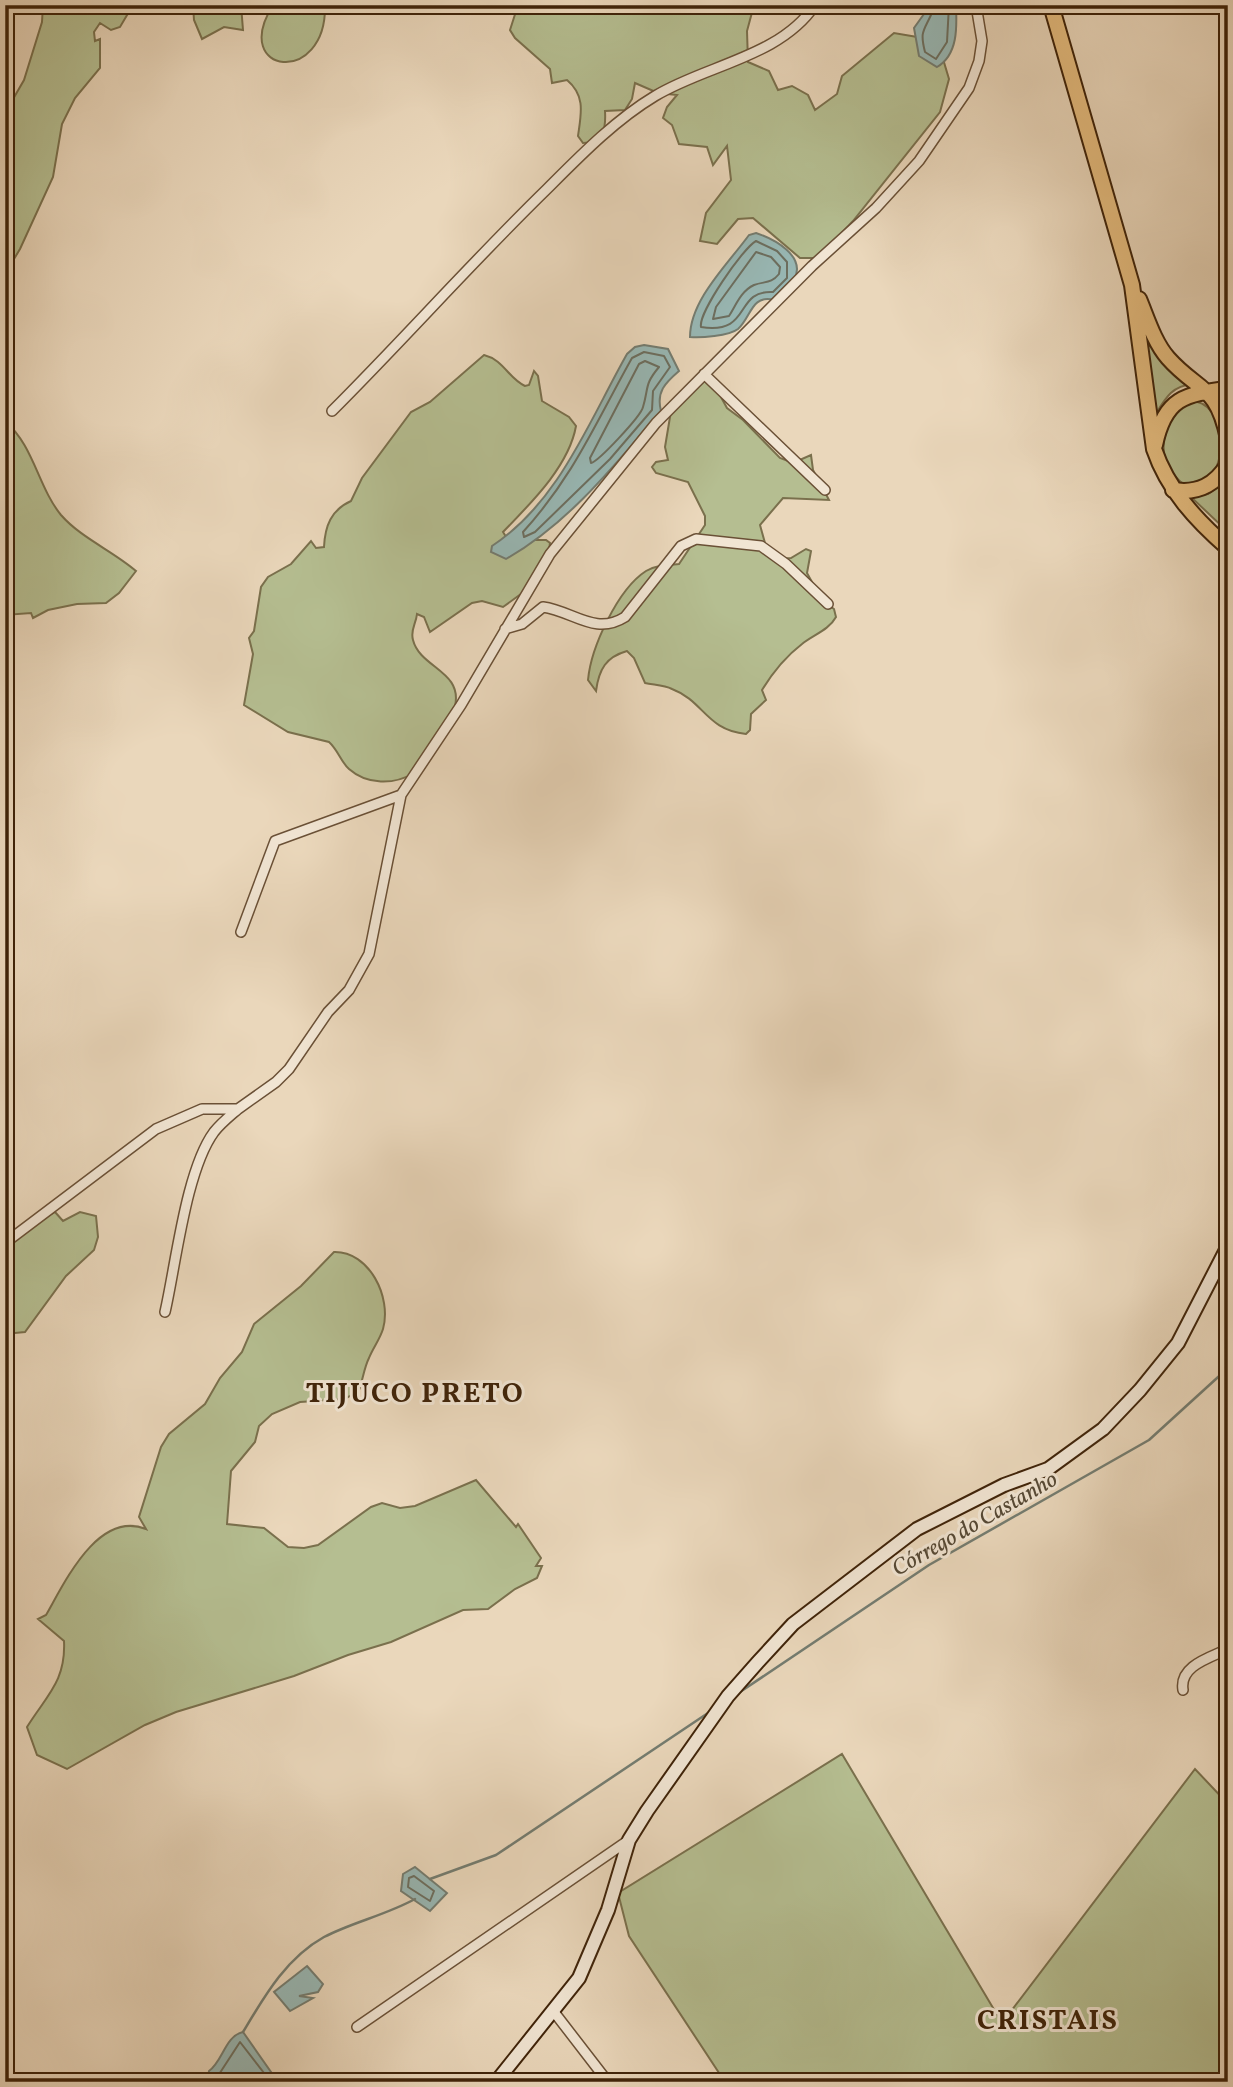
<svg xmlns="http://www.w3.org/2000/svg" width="1233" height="2087" font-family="Vollkorn,serif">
<rect width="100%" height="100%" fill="#ead7bb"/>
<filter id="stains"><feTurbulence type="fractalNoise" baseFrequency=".00286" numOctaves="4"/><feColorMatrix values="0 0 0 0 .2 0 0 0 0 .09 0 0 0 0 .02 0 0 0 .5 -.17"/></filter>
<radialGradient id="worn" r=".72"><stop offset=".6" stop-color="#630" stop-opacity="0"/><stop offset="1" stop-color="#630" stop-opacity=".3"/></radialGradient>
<path fill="#b5be91" stroke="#7a704d" stroke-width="2" d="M43 5H133L120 27 111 30 100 23 94 32 95 41 100 39V68L75 98 62 124 53 177 20 249 5 274V113L24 80 42 22Z
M193 5H241L243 30 224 27 202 39 194 20Z
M273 5H325C327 87 229 75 273 5Z
M518 5H754L747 31 748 62 769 71 778 90 792 86 808 95 815 110 837 94 842 76 894 33 923 38 940 49 949 79 940 112 853 221 818 258H800L753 218 738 219 717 244 700 241 706 213 731 180 727 146 713 165 707 147 679 144 672 125 663 118 667 107 677 95 658 93 635 83 632 99 625 110 605 111C606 128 604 143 583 143L578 136C581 114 586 96 567 80L552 83 550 69 515 38 510 30Z
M1145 324 1193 384C1172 386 1166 397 1155 415Z
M484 355C504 360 508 378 525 386L529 385 534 371 538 376 542 401 569 417 576 426C569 466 531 503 503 532L508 540H546L550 543 549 550 525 591 503 607 482 601 472 603 430 632 424 617 417 614C416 624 410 630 413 640 420 668 463 671 455 706L414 773C394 785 367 785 349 769 341 762 338 750 329 742L288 732 244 705 253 654 249 638 254 631 261 587 268 577 291 564 311 541 316 548 324 547C325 526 331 510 351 501L362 478 411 412 430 402Z
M705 378 716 388 727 408 743 420 780 458 793 463 811 455 813 470 829 500 783 498 760 525 765 543 776 559 791 558 806 549 811 551 807 573 822 600 834 609 836 617C829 630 813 635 802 644 785 657 773 672 762 690L766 700 751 714 750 730 746 734C706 730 704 701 672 689 664 685 654 685 645 683L634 658 627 651C606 657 599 669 596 691L588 680C591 647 618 589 646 571 656 565 668 565 679 564L705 525V516L688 482 656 473 652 467 656 462 668 460 665 447 671 411Z
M1190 401C1226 400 1231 469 1202 484 1198 486 1190 486 1186 487 1181 482 1174 476 1170 470 1156 447 1167 413 1190 401Z
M5 421C34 446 38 487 61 515 81 538 113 551 136 571L119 593 106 603 77 604 48 610 33 618 31 613 5 615Z
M1228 480V532L1191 497 1208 494Z
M55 1212 63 1221 80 1212 96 1216 98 1237 94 1250 66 1276 25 1332 5 1334V1240Z
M334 1252C369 1251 392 1297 383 1329 380 1339 373 1348 369 1358 364 1368 363 1379 359 1390L345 1399 300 1402 272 1414 259 1426 255 1442 231 1471 227 1524 264 1528 288 1547 304 1548 318 1545 371 1507 382 1503 400 1508 415 1506 476 1480 516 1527 518 1524 541 1558 536 1566H542L537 1578 515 1589 488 1609 463 1610 391 1642 348 1655 294 1676 176 1712 145 1725 67 1769 37 1755 27 1727C47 1695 66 1681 64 1641L38 1619 46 1615C65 1582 98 1510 146 1529L139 1517 161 1447 169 1434 205 1404 220 1378 242 1352 254 1324 301 1286Z
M842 1754 1002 2023 1195 1769 1228 1804V2082H725L629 1936 618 1893Z"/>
<path fill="#98b8b5" stroke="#747c70" stroke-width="2" d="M912 5H956C957 27 958 55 937 67L919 56 914 28 924 14 921 8Z
M756 233C774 239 807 256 794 280 790 288 780 294 774 300 751 294 751 318 738 329 729 336 700 338 690 337 690 300 728 264 749 235Z
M644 345 668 349 679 371C665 383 656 392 661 411 615 465 568 524 506 559L491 552 492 546C559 502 589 421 627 354L635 347Z
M415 1867 447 1893 430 1911 401 1891 403 1874Z
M307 1966 323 1984 318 1992 299 1996 313 1998 290 2011 274 1992Z
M243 2032 278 2082H207L209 2071C223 2061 225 2036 243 2032Z"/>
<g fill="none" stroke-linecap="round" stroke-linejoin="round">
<path stroke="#6c6e5f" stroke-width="2" d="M928 5 931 15C923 32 920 32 925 52L936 59 947 42 949 5
M756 241 777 251 787 262V278L773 292C733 290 753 335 701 327 698 313 743 248 756 241Z
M756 252 771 257 780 267 779 274C771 284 765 281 754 285 741 291 736 305 729 316L713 319 716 307Z
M644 352 664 356 670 367 653 391 652 410 610 459 535 532 524 537 523 532C574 476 596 422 632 358Z
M645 361 659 367C644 385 649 387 643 407 641 416 599 461 591 463L590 458 639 364Z
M414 1876 434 1891 430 1901 408 1887 409 1878Z
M214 2082 240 2042 271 2082"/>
<path stroke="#747c70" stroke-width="2.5" d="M740 1692 929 1565 1149 1440 1228 1368
M430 1879 496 1855 708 1713
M243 2032C264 1997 286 1958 324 1937 353 1922 386 1915 415 1899"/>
<defs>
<path id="street" d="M704 374 825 490
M332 411C405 338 473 261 547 189 580 156 615 120 655 96 706 65 780 57 815 5
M505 629 522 624 543 607C573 611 595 636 625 617L681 546 696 539 761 546 786 564 828 604
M241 932 275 841 401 795
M5 1243 156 1129 202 1109H238L276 1082 289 1069 328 1012 349 990 369 954 401 795 461 705 550 554 656 423 812 266 876 208 919 161 969 88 979 61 982 41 976 5
M165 1312C176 1264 186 1170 214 1132 221 1123 230 1116 238 1109
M1183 1690C1179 1666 1209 1658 1228 1649
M554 2012 608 2082
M357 2027 629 1840"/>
<path id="secondary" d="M496 2082 579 1978 608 1910 629 1840 647 1811 728 1696 758 1662 793 1624 917 1529 1004 1485 1048 1469 1103 1429 1140 1390 1178 1343 1228 1246"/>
<path id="primary" d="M1051 5 1132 285 1154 449C1168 490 1196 520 1228 548
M1139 299C1147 318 1154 342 1168 358 1198 392 1217 384 1228 439
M1155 445C1165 398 1184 394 1228 389
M1173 490C1198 494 1215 485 1228 464"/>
</defs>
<use href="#street" stroke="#6a5036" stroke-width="12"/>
<use href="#secondary" stroke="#3f2309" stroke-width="16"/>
<use href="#primary" stroke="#3f2309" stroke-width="18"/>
<use href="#street" stroke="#f1e5d3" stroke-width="9"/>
<use href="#secondary" stroke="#f1e5d3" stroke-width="12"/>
<use href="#primary" stroke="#e5bc7e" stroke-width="14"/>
</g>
<g text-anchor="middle" stroke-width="6" stroke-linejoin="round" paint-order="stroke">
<g font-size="23" font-style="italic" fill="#554834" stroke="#f1e5d3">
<text transform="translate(974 1523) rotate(-30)" y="8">Córrego do Castanho</text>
</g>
<g font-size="28" font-weight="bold" letter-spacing="2" fill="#3f2309" stroke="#f1e5d3">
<text x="415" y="1402">TIJUCO PRETO</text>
<text x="1048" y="2029">CRISTAIS</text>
</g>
</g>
<rect width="1233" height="2087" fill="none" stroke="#ead7bb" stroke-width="28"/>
<rect x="7" y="7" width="1219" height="2073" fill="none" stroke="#3f2309" stroke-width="3.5"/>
<rect x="14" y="14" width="1205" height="2059" fill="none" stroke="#3f2309" stroke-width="2"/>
<rect width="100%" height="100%" filter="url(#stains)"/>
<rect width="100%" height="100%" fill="url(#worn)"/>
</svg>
